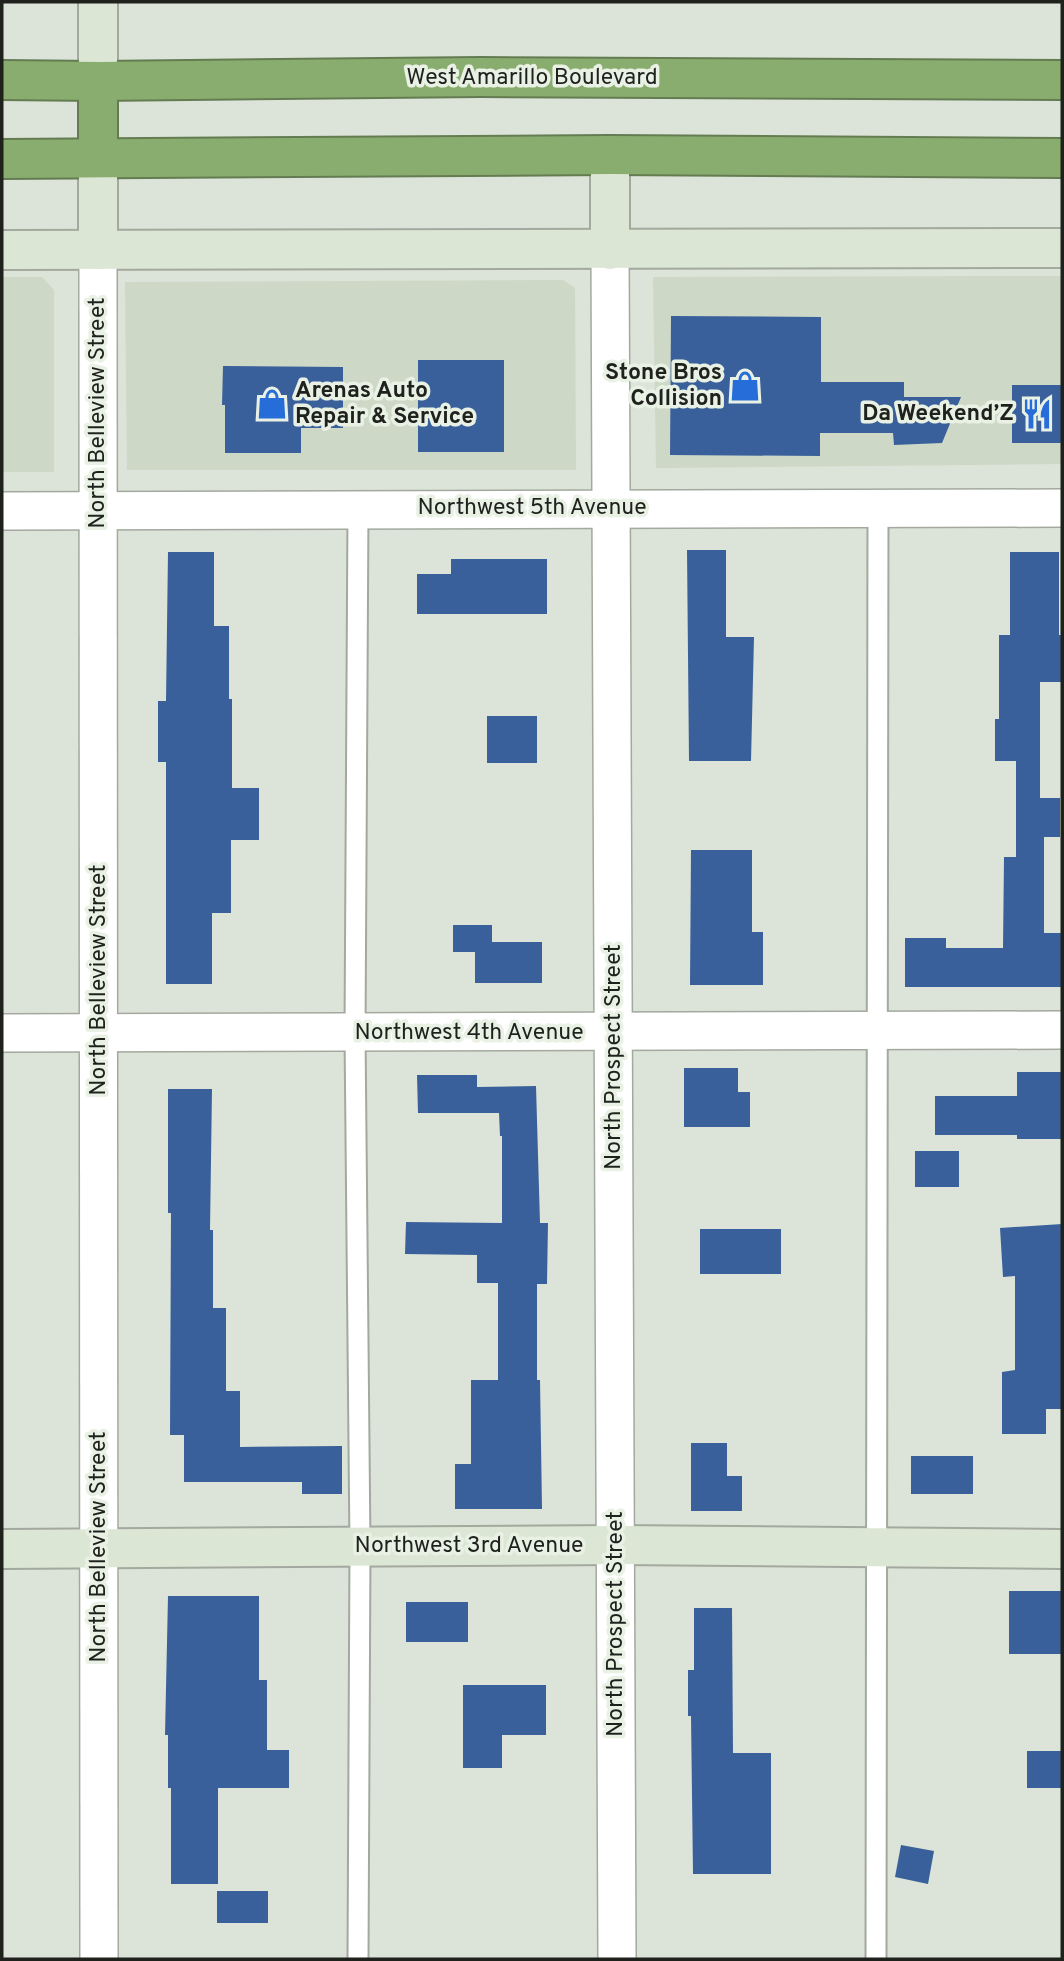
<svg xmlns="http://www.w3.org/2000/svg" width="1064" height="1961" font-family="Overpass,sans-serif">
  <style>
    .built { fill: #cdd8c6 }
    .building { fill: #3a609b }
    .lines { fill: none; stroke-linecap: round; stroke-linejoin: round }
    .lane-casing { stroke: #a3a99e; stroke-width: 23 }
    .street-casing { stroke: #a3a99e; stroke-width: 40 }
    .secondary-casing { stroke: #a3a99e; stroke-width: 42 }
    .highway-casing { stroke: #647c52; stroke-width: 42 }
    .lane { stroke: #fff; stroke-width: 19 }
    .street { stroke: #fff; stroke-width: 37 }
    .secondary { stroke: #dce6d4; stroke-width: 38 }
    .highway { stroke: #89ad6e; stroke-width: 38 }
    .labels { text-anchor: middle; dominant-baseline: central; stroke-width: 7; stroke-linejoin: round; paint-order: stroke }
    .street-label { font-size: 23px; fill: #1f211d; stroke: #e9f1e5 }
    .poi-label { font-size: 23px; font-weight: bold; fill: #1f211d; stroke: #e9f1e5; text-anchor: end }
  </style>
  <rect width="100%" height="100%" fill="#dce3d8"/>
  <g class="built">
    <polygon points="1062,276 1062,464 656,468 653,277"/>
    <polygon points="2,277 42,277 54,290 54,472 2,472"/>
    <polygon points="563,280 575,288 576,470 127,470 125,282"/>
  </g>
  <g class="building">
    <polygon points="671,316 821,317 821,382 904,382 904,397 961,397 942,443 894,445 893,433 820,433 820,456 670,455"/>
    <rect x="418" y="360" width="86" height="92"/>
    <polygon points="223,366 343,367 343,428 301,428 301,453 225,453 225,405 222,405"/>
    <rect x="1012" y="385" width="50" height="58"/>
    <polygon points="687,550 726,550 726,637 754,637 751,761 689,761"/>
    <polygon points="168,552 214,552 214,626 229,626 229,699 232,699 232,788 259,788 259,840 231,840 231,913 212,913 212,984 166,984 166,762 158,762 158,701 166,701"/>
    <polygon points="1010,552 1059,552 1059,635 1062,635 1062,682 1040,682 1040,798 1060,798 1060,837 1044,837 1044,933 1062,933 1062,987 905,987 905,938 946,938 946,948 1003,948 1004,857 1016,857 1016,761 995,761 995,719 999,719 999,635 1010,635"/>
    <polygon points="451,559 547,559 547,614 417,614 417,574 451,574"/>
    <rect x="487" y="716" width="50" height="47"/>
    <polygon points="691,850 752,850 752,932 763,932 763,985 690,985"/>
    <polygon points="453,925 492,925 492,942 542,942 542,983 475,983 475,952 453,952"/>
    <polygon points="684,1068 738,1068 738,1092 750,1092 750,1127 684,1127"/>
    <polygon points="1017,1072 1062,1072 1062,1139 1017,1139 1017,1135 935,1135 935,1096 1017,1096"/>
    <polygon points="417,1075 477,1075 477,1087 536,1086 540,1223 548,1223 547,1284 537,1284 537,1380 540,1380 542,1509 455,1509 455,1464 471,1464 471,1380 498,1380 498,1283 477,1283 477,1255 405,1254 406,1222 502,1223 502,1136 500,1136 499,1113 418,1113"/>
    <polygon points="168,1089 212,1089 210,1230 213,1230 213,1308 226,1308 226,1391 240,1391 240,1447 342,1446 342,1494 302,1494 302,1482 184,1482 184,1435 170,1435 171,1213 168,1213"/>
    <rect x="915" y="1151" width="44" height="36"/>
    <polygon points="1062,1224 1062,1409 1046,1409 1046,1434 1002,1434 1002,1372 1015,1370 1015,1276 1003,1277 1000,1228"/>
    <rect x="700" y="1229" width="81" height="45"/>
    <polygon points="691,1443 727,1443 727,1476 742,1476 742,1511 691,1511"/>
    <rect x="911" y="1456" width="62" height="38"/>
    <rect x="1009" y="1591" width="53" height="63"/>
    <polygon points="168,1596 259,1596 259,1680 267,1680 267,1750 289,1750 289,1788 218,1788 218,1884 171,1884 171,1788 168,1788 168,1735 165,1735"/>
    <rect x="406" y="1602" width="62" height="40"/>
    <polygon points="694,1608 732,1608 733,1753 771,1753 771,1874 693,1874 691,1716 688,1716 688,1670 694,1670"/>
    <polygon points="463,1685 546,1685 546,1735 502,1735 502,1768 463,1768"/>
    <rect x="1027" y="1751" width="35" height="37"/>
    <polygon points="901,1845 934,1851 928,1884 895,1877"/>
    <rect x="217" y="1891" width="51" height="32"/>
  </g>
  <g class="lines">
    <g class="lane-casing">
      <g id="lane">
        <polyline points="358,509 355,1033 360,1547 358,1959"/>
        <polyline points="876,1959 878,508"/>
      </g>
    </g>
    <g class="street-casing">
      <g id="street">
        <polyline points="98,250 99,1959"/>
        <polyline points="610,250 617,1959"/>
        <polyline points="2,511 1062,508"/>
        <polyline points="2,1033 1062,1030"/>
      </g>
    </g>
    <g class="secondary-casing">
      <g id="secondary">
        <polyline points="98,2 98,81"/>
        <polyline points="610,155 610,250"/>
        <polyline points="98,158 98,250"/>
        <polyline points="2,250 1062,248"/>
        <polyline points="2,1549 616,1545 1062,1549"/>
      </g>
    </g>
    <g class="highway-casing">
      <g id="highway">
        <polyline points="2,80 98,81 481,77 1062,80"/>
        <polyline points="98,81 98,158"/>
        <polyline points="2,159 610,155 1062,158"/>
      </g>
    </g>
    <use href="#lane" class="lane"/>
    <use href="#street" class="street"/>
    <use href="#secondary" class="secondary"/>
    <use href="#highway" class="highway"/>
  </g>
  <defs>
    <g id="shop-bare" transform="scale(2.415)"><path d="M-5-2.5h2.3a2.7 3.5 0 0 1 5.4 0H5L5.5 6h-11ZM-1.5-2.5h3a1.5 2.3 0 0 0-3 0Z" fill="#276dd9" stroke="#e9f1e5" stroke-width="2.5" paint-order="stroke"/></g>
    <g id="restaurant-bare" transform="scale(2.415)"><path d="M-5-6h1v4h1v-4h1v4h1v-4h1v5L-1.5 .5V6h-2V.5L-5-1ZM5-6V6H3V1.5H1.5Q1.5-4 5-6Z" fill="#276dd9" stroke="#e9f1e5" stroke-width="2.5" paint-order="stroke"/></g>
  </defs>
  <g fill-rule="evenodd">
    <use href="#shop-bare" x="745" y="386"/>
    <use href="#shop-bare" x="272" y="404"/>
    <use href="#restaurant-bare" x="1037" y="414"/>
  </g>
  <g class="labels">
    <g class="street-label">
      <text x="532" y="78">West Amarillo Boulevard</text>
      <text transform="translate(98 413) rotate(-90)">North Belleview Street</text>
      <text x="532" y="508">Northwest 5th Avenue</text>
      <text transform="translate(99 980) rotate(-90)">North Belleview Street</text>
      <text x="469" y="1033">Northwest 4th Avenue</text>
      <text transform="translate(614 1057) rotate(-90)">North Prospect Street</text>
      <text x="469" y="1546">Northwest 3rd Avenue</text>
      <text transform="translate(99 1547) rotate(-90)">North Belleview Street</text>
      <text transform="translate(616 1624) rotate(-90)">North Prospect Street</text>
    </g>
    <g class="poi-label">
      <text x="722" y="373">Stone Bros<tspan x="722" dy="26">Collision</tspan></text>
      <text x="295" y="391" text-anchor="start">Arenas Auto<tspan x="295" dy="26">Repair &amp; Service</tspan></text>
      <text x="1014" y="414">Da Weekend’Z</text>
    </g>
  </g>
  <rect width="1064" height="1961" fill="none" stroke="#1f211d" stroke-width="7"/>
</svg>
